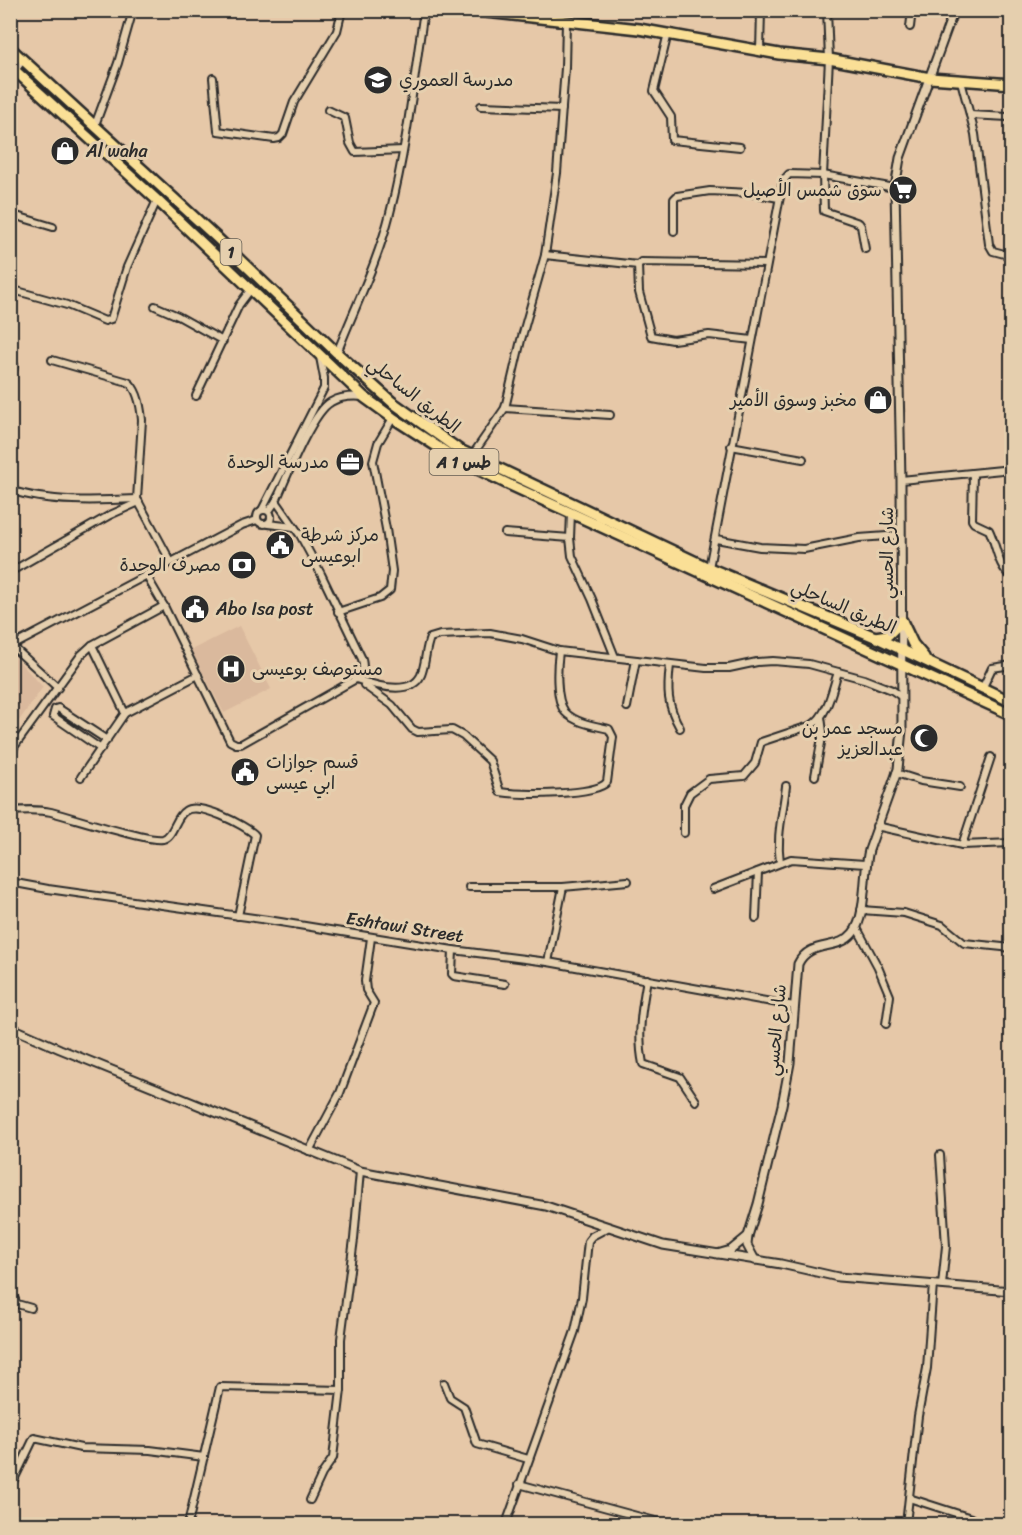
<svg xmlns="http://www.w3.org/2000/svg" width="1022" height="1535" font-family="Sriracha,'Playpen Sans Arabic',sans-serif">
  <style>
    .built { fill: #dab99d }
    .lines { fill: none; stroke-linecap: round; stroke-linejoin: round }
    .minor-casing { stroke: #2b2b2b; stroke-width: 10 }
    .tertiary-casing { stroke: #2b2b2b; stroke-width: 11 }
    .primary-casing { stroke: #2b2b2b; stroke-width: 14 }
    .trunk-casing { stroke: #2b2b2b; stroke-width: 14 }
    .minor { stroke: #e5cfae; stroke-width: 6 }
    .tertiary { stroke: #e5cfae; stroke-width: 7 }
    .primary { stroke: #fadf96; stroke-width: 9 }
    .trunk { stroke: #fadf96; stroke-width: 9 }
    .labels { text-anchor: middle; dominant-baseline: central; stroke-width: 6; stroke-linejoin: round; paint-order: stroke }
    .shield { fill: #e5cfae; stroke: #635c52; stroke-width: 1.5 }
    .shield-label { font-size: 16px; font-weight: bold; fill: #2b2b2b }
    .poi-label { font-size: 18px; fill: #2b2b2b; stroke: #e5cfae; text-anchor: start }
    .street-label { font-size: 18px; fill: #2b2b2b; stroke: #e5cfae }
  </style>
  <rect width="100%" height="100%" fill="#e6c8a8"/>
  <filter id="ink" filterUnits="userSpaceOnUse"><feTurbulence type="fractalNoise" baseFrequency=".0167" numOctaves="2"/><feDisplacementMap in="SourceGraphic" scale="12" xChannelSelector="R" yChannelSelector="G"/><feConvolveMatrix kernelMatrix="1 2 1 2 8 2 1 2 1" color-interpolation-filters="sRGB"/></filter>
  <g filter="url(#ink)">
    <g class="built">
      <polygon points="239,626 271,689 224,713 191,650"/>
      <polygon points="11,653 43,687 11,732"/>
    </g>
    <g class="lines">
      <g class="minor-casing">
        <g id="minor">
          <polyline points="827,10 829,59 823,175 824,211 859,223 861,226 865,249"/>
          <polyline points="910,27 912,10"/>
          <polyline points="668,33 654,91 671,117 672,140 740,147"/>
          <polyline points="760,51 761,10"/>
          <polyline points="10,77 23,60"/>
          <polyline points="213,78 218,131 274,139 279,138 283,134 294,102 337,31 342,10"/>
          <polyline points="961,81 975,134 989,244 993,251 1012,256"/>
          <polyline points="481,106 562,109"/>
          <polyline points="328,110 345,118 350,143 355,152 403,150"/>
          <polyline points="970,115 1008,117"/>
          <polyline points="95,125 118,63 133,10"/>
          <polyline points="10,214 53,227"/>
          <polyline points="674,231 674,199 677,196 710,191 750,193 779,198"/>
          <polyline points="545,255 638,265 641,262 766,264"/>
          <polyline points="638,265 639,292 651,336 673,340 709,335 752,340"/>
          <polyline points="10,289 67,305 105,321 111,319 127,267 157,200"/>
          <polyline points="155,306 178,316 223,341"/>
          <path d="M337,353C355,307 378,261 390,213C407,147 414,78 424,10"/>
          <path d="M52,360L128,382C138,389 141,409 142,420L137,499L171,562"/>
          <polyline points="10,390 14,365"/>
          <polyline points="196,396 239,305 251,289"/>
          <polyline points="505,408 610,415"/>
          <polyline points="731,446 803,459"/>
          <polyline points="471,457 505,408 521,340 545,255 557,173 565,68 566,21"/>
          <path d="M973,473L972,520L974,523L989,530C997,546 997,566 1012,577"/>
          <polyline points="901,480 1012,469"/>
          <path d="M10,490C48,503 98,501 137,499"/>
          <circle cx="264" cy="517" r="7"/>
          <polyline points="262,510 324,388 324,378 320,357"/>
          <path d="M269,511L276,501C286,479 312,412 331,402C341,396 353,396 364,397"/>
          <polyline points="571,513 570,538 572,556 592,599 615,657"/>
          <polyline points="268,524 294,527"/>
          <polyline points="505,533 570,538"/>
          <polyline points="716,539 760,547 804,549 859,538 901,535"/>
          <polyline points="709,568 783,181 789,174 823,175 895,188"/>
          <polyline points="10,572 110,515 139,502"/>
          <path d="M164,606L230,741L236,744H241L356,679C364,672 364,669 362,659L321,574L300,535L276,501"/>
          <polyline points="338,612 380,598 390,590 392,571 386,529 373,461 378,443 393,418"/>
          <polyline points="92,645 125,713"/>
          <path d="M670,665C667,691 667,705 680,728"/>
          <path d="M356,679C373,685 411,697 421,675C426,663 425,650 430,638L440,635L490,633L522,639L559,651L706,668H729L757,662L773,661L809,664L864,679L892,690L902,697"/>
          <path d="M364,685L392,705L412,729L418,732L452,730L463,736L490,761L500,792C520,795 596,796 607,782L613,737L609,729C596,726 575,723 565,712C555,699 557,666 559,651"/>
          <polyline points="58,688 12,646 242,525 257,520"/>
          <polyline points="982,689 992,668 1012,665"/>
          <polyline points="627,707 636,660"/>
          <polyline points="101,749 53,716 55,709 58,708 107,740"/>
          <polyline points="10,766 14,747 81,655 92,645 164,606 146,575"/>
          <polyline points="896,773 921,781 960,787"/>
          <polyline points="815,776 823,732 821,717"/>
          <polyline points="81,777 125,713 198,675"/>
          <path d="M10,811C24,810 38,809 51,812C80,820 107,829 135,835C144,837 154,840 163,839C174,836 175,817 185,811C198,801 245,825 255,835L238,916"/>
          <polyline points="876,826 962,845 1012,843"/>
          <path d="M684,833V805L690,793L709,779L744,776L755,763L761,742L812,725C828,715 832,690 838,672"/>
          <polyline points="962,845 991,757"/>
          <path d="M780,863C776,835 783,814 786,786"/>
          <polyline points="10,882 48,889 268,920 453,950 548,962 794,1006"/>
          <polyline points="469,887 563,887 548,962"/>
          <polyline points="563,887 628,881"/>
          <polyline points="713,889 791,859 865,864"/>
          <polyline points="861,910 904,913 942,925 964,943 1012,948"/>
          <polyline points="756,918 758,872"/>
          <polyline points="857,928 878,967 890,996 886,1024"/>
          <polyline points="453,950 452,974 454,976 505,984"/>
          <path d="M647,979C642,1007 637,1035 643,1064L680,1077L696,1101"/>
          <polyline points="309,1151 340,1093 374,1003 366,990 365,981 371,938"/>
          <polyline points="940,1155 946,1246 942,1285"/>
          <polyline points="10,1289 17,1304 31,1308"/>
          <polyline points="444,1383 450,1398 464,1407 477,1444 528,1459"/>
          <polyline points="519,1484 666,1524"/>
          <polyline points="10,1488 34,1438 81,1448 150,1450 204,1457"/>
          <polyline points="909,1498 971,1518"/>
          <polyline points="310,1500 322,1474 333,1458 341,1390"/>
          <polyline points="188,1524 220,1387 341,1390 341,1339 354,1239 360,1171"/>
          <polyline points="506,1524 575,1331 582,1298 588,1241 592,1236 607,1228"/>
          <polyline points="906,1524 918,1416 927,1368 933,1284"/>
        </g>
      </g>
      <g class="tertiary-casing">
        <g id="tertiary">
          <polyline points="10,1027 60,1049 360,1171 546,1206 663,1245 781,1264 838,1277 1012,1291"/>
          <polyline points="748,1236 747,1245 755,1260"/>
          <path d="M717,1254L731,1250L748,1236L758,1204L782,1105L790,1063L798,964C810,939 838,952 853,933C867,916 863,872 869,850L898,769L902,730L901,480L895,188L900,158L954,10"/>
        </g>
      </g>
      <g class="primary-casing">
        <polyline id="primary" points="467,10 639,29 779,54 829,59 930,78 1012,84"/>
      </g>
      <g class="trunk-casing">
        <g id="trunk">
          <polyline points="10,48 217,238 337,353 392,402 458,449 709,568 875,637 1012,702"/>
          <polyline points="10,66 157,200 364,397 393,418 455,458 510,485 1012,715"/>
          <polyline points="902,621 913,644 924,657"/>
          <polyline points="875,637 888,635 902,621"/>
        </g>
      </g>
      <use href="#minor" class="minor"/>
      <use href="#tertiary" class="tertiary"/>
      <use href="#primary" class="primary"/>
      <use href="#trunk" class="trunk"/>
    </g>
  </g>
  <defs>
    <g id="school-disc" transform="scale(1.5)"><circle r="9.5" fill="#2b2b2b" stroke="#e5cfae"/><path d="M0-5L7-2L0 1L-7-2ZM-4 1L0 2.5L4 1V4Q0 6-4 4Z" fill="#fff"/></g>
    <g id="shop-disc" transform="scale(1.5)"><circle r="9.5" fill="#2b2b2b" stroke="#e5cfae"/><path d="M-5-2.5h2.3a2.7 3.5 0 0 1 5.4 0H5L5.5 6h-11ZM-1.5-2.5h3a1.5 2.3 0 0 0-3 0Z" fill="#fff"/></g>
    <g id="supermarket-disc" transform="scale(1.5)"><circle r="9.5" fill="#2b2b2b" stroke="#e5cfae"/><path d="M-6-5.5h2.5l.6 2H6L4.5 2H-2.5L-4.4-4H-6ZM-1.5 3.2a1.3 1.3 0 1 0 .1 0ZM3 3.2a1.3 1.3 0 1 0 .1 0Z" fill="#fff"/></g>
    <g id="office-disc" transform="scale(1.5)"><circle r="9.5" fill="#2b2b2b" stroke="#e5cfae"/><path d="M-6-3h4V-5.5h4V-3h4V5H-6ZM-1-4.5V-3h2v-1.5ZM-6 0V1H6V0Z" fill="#fff"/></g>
    <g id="civic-disc" transform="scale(1.5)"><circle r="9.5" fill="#2b2b2b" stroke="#e5cfae"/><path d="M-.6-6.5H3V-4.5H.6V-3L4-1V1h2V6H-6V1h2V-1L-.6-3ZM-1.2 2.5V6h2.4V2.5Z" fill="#fff"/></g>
    <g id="bank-disc" transform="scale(1.5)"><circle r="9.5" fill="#2b2b2b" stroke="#e5cfae"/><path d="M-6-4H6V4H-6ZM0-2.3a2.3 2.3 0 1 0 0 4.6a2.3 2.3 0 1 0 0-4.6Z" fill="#fff"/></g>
    <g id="hospital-disc" transform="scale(1.5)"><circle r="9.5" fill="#2b2b2b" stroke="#e5cfae"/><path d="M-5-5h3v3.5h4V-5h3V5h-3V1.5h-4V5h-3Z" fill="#fff"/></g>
    <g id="mosque-disc" transform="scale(1.5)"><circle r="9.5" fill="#2b2b2b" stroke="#e5cfae"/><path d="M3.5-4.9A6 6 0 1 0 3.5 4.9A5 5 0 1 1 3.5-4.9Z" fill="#fff"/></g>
  </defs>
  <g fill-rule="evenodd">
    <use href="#school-disc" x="378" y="80"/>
    <use href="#shop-disc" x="65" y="151"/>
    <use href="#supermarket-disc" x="903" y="190"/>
    <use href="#shop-disc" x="878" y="400"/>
    <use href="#office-disc" x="350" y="462"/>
    <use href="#civic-disc" x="280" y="545"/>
    <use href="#bank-disc" x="242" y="565"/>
    <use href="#civic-disc" x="195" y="609"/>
    <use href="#hospital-disc" x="231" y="669"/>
    <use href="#mosque-disc" x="924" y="738"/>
    <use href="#civic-disc" x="245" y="772"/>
  </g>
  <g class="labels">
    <g class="shield">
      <rect x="220.5" y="239" width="21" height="26" rx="4.5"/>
      <rect x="429.5" y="449" width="69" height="26" rx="4.5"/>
    </g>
    <g class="shield-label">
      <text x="231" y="252">1</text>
      <text x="464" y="462">A 1 طس</text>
    </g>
    <g class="poi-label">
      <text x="399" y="80">مدرسة العموري</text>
      <text x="86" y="151">Al waha</text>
      <text x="882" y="190" text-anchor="end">سوق شمس الأصيل</text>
      <text x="857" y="400" text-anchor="end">مخبز وسوق الأمير</text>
      <text x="329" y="462" text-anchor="end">مدرسة الوحدة</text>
      <text x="301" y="535">مركز شرطة<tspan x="301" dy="21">ابوعيسى</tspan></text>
      <text x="221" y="565" text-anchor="end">مصرف الوحدة</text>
      <text x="216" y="609">Abo Isa post</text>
      <text x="252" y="669">مستوصف بوعيسى</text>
      <text x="903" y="728" text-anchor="end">مسجد عمر بن<tspan x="903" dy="21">عبدالعزيز</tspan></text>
      <text x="266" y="762">قسم جوازات<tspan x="266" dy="21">ابي عيسى</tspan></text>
    </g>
    <g class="street-label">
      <text transform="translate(414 395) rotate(38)">الطريق الساحلي</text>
      <text transform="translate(887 553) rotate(-90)">شارع الحسي</text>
      <text transform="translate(844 607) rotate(23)">الطريق الساحلي</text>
      <text transform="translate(405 927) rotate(9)">Eshtawi Street</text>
      <text transform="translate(776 1030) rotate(-85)">شارع الحسي</text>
    </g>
  </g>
  <rect width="1022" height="1535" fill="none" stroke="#e5cfae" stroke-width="36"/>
  <rect x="18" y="18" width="986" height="1499" fill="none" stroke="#2b2b2b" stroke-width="2" filter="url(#ink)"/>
</svg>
